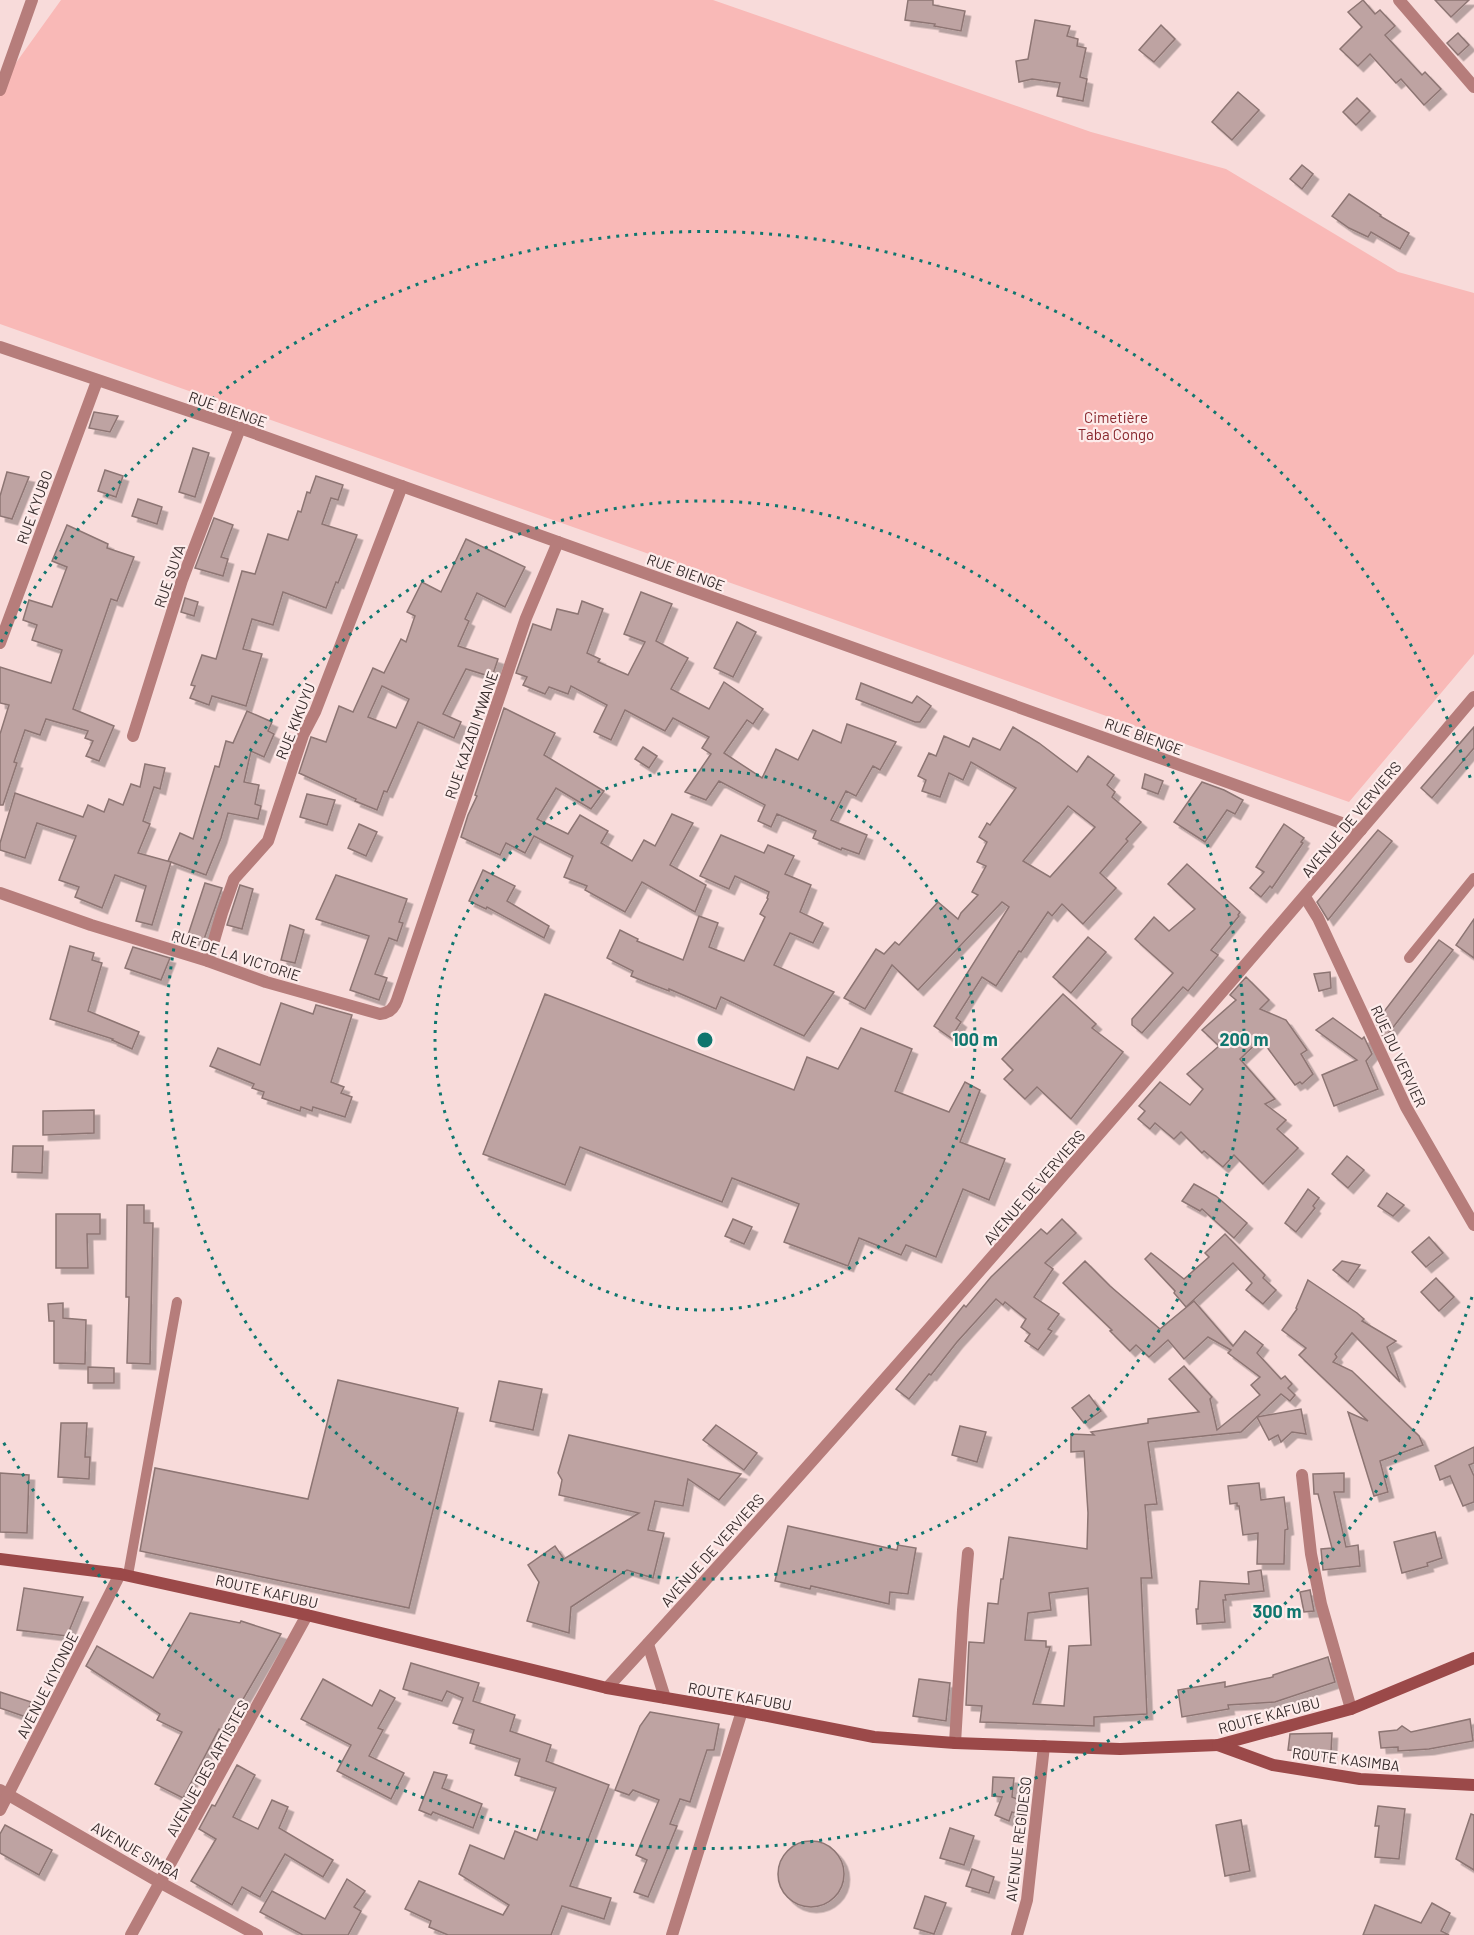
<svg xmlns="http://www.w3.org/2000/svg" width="1474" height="1935" font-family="Barlow,sans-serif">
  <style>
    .green { fill: #f9b9b7 }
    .building { fill: #bea3a2; stroke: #8d7573; stroke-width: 1.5; fill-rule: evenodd; filter: url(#shadow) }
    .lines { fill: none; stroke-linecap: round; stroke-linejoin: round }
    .lane { stroke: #b67d7b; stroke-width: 10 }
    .street { stroke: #b67d7b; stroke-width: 12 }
    .secondary { stroke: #9b4949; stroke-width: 12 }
    .ring { fill: none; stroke: #0f766e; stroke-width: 3; stroke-dasharray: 3 6 }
    .labels { text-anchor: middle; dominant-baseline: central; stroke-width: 4.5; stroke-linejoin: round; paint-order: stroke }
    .street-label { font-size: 15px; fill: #372c2c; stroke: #fdeceb }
    .park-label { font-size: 15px; fill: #88272d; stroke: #fdeceb }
    .centre { fill: #0f766e; stroke: #fdeceb; stroke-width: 3 }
    .ring-label { font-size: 18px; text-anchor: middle; font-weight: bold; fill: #0f766e; stroke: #fdeceb; stroke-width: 4.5; stroke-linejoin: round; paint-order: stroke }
  </style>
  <defs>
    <filter id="shadow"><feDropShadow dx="5.5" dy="5.5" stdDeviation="0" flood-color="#0004"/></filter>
  </defs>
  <rect width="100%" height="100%" fill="#f8dbda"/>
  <polygon class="green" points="61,0 713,0 1091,132 1226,169 1398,272 1474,293 1474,654 1349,802 0,324 0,85"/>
  <g class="building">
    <polygon points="908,0 933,0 933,5 965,11 961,31 934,26 935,24 905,20"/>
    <polygon points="1363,0 1375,14 1380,10 1395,26 1385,35 1422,75 1425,72 1441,89 1424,105 1401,79 1396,83 1370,54 1358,66 1340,49 1362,27 1348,12"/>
    <polygon points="1435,0 1469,0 1451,17"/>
    <polygon points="1035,20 1070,26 1067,36 1078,39 1077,46 1086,48 1080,77 1087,79 1083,101 1057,96 1060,83 1032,79 1019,82 1016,61 1028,59"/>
    <polygon points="1161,25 1175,39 1154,62 1139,50"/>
    <polygon points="1458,33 1469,45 1458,55 1447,43"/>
    <polygon points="1238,92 1259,110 1232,140 1212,122"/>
    <polygon points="1357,98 1370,111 1356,125 1343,112"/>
    <polygon points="1302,165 1313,174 1302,189 1290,179"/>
    <polygon points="1349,194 1381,215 1380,216 1409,233 1400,249 1371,232 1368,237 1349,228 1332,216"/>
    <polygon points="94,412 118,416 110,432 89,428"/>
    <polygon points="193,448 209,453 195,497 179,492"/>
    <polygon points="105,470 123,476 116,497 98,491"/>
    <polygon points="7,472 29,477 12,519 0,516 0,496"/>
    <polygon points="316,476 343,485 338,500 331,498 322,524 357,535 338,583 336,582 326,608 283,592 273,625 252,619 243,649 262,654 246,706 212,696 209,705 190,698 195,686 191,685 202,655 216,659 242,571 255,574 268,534 288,540 298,511 301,512 307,492 310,493"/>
    <polygon points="138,499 162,507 157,524 132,516"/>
    <polygon points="214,518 233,525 221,557 228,559 223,576 195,568"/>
    <polygon points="67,525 108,544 107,548 134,557 117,601 111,599 73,709 114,726 99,761 86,756 93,741 85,738 88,731 46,719 40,735 25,730 14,762 17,763 3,805 0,805 0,734 9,705 0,703 0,667 51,683 62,650 32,640 37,625 23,620 29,600 52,607 67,567 52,561"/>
    <path d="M466,539L525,567L505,607L477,593L465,619L469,621L458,646L498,659L492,677L466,669L443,714L461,722L454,738L418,722L387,792L384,791L377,810L355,801L356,799L299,773L311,737L326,742L339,706L353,712L373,668L384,673L401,639L406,642L415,616L407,612L422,582L441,592ZM382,686L409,699L396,728L368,717Z"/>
    <polygon points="641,592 672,604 656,641 688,658 671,689 709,709 724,682 763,709 753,724 747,720 724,753 762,778 776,749 798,760 813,730 841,743 847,724 896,742 880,770 873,766 856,796 846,791 831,820 867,835 859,854 842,848 841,850 813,838 816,831 777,814 771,827 758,821 765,805 719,781 706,800 685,792 711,754 702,748 709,737 673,718 665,731 625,710 611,740 594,732 607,705 571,686 568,694 549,687 545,694 523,685 527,677 516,673 533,624 551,630 557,609 578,614 582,601 603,609 587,653 600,659 598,662 628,675 645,642 624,634"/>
    <polygon points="185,598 198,602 194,616 181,612"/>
    <polygon points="737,622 756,632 733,677 714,668"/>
    <polygon points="861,683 912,703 917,696 931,706 920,722 915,722 856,699"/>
    <polygon points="504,708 555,733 544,755 604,791 591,809 556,788 537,819 568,834 580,815 608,831 601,843 632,861 644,840 655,846 672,814 693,823 670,865 706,885 695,912 642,882 625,912 585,890 587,886 564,877 573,856 534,836 525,853 506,843 500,855 461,837 468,815 477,796 475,795"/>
    <polygon points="247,711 272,722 268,731 274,734 264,757 251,751 244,782 259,785 255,804 261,806 258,819 228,813 221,838 206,875 168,861 180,833 193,839 215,766 219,767 226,741 233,743"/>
    <path d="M1013,727L1039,743L1077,772L1088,756L1114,775L1107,785L1115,792L1112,797L1141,822L1126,839L1128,841L1100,873L1116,888L1083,924L1062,904L1052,916L1048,912L1021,952L1019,951L996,986L982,977L956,1018L961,1022L951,1038L934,1026L1009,907L1002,902L918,990L892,965L865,1009L844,998L876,949L884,954L895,942L899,945L938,902L958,919L961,913L978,895L972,892L986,866L977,862L987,842L979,837L987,823L990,825L1016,788L971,762L963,780L949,773L940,797L922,791L926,780L918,776L929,753L936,756L944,736L969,747L973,738L1000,750ZM1068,806L1095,827L1050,877L1023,861Z"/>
    <polygon points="1474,727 1474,748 1432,798 1421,788"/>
    <polygon points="643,747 657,756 649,768 635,759"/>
    <polygon points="145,764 165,768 160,789 154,787 143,821 150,824 138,853 171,862 152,925 136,921 146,886 115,875 102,908 75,897 79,887 59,880 76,836 37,823 25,858 0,850 0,843 15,793 83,817 88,805 104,812 109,799 123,805 131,784 140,787"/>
    <polygon points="1145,774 1163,781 1158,794 1142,788"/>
    <polygon points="1202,782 1224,790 1243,800 1235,814 1227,810 1205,842 1174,822"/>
    <polygon points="307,794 335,800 327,825 300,817"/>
    <polygon points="359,824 377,832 366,856 348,848"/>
    <polygon points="1284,824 1304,838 1301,842 1303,843 1272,888 1270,886 1261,897 1250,888 1264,872 1256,867"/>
    <polygon points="1378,830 1392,841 1328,920 1317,902"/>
    <polygon points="721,835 764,853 768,845 794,856 785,874 811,885 800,912 823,923 813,943 790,933 774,965 834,992 804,1036 721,997 716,1009 669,989 669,991 648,983 631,976 633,971 607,958 620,930 638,939 637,941 683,960 699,916 718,923 709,947 744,961 765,917 760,914 768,899 767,898 769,892 735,876 729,889 700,876"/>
    <polygon points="1187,864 1240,912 1238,915 1239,916 1211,950 1218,955 1188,991 1183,987 1142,1033 1132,1025 1132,1019 1173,973 1135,939 1154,917 1169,931 1195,909 1168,884"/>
    <polygon points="483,870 515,886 507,901 549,926 544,938 487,907 486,909 469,901"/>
    <polygon points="336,875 407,899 399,922 403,923 397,941 389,938 375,974 387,978 379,1000 350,990 369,936 316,919"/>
    <polygon points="205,883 222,888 203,942 187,938"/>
    <polygon points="240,885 253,889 242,929 227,925"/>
    <polygon points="1474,919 1474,958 1456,945"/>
    <polygon points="290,925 304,930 295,963 281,960"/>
    <polygon points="1088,937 1106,952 1071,993 1053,977"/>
    <polygon points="1439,940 1453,950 1384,1039 1376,1022"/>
    <polygon points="70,946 94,953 92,960 102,963 88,1011 139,1032 132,1049 112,1040 113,1039 50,1019"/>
    <polygon points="133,947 170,958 161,980 125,968"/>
    <polygon points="1330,972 1331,988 1319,991 1314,974"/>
    <polygon points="1246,977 1269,1000 1260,1009 1286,1020 1307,1050 1301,1054 1313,1074 1302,1084 1300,1082 1295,1085 1261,1039 1240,1059 1275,1099 1265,1104 1286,1120 1277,1129 1298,1148 1263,1184 1234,1155 1223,1167 1204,1151 1202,1153 1181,1132 1174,1139 1155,1123 1150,1129 1138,1119 1145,1111 1139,1106 1160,1082 1190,1105 1203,1089 1187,1074 1219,1046 1202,1030 1236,1000 1230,995"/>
    <polygon points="545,994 794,1090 807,1057 838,1069 861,1028 912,1049 895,1091 949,1112 965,1082 980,1090 960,1142 1005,1159 989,1200 963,1189 936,1257 906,1245 901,1255 859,1238 848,1266 784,1242 799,1204 732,1178 722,1202 580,1147 565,1185 483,1154"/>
    <polygon points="1063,994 1096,1024 1092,1028 1123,1052 1071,1119 1037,1087 1025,1099 1004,1079 1013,1070 1002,1059"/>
    <polygon points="281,1003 313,1014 316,1005 352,1015 331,1082 344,1087 341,1093 352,1097 345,1117 313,1107 312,1111 301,1107 300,1111 262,1098 264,1092 252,1088 254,1084 210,1066 218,1048 260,1065"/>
    <polygon points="1333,1018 1362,1039 1364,1037 1372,1054 1366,1061 1378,1089 1334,1106 1322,1075 1357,1060 1316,1030"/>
    <polygon points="94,1110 94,1133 43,1135 43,1111"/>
    <polygon points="13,1146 43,1146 42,1173 12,1172"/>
    <polygon points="1347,1156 1364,1170 1348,1188 1332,1174"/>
    <polygon points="1194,1184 1216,1196 1247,1223 1234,1238 1202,1209 1200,1211 1182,1201"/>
    <polygon points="1308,1189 1319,1198 1313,1206 1315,1208 1296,1232 1285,1223"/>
    <polygon points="1387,1193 1404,1205 1393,1216 1378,1206"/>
    <polygon points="127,1205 144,1205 144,1223 153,1223 150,1364 127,1363 129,1297 126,1297"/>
    <polygon points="56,1214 100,1214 100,1234 87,1234 88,1268 56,1268"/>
    <polygon points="733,1219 752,1227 744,1244 725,1236"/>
    <polygon points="1062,1219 1076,1233 1045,1263 1053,1269 1034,1297 1059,1314 1048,1329 1052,1331 1038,1350 1025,1341 1030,1334 1021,1327 1026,1319 1005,1302 1003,1305 996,1299 957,1342 931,1375 929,1374 909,1399 896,1389 952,1320 964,1305 966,1307 991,1277 1041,1229 1047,1234"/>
    <polygon points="1225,1234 1265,1275 1263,1278 1276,1290 1263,1304 1246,1290 1252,1283 1233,1263 1186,1307 1174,1293 1175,1291 1145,1259 1151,1253 1184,1279 1209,1257 1205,1253"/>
    <polygon points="1429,1237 1443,1253 1426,1267 1412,1252"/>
    <path d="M1085,1261L1110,1286L1160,1329L1194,1301L1233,1346L1245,1331L1263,1345L1257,1353L1281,1379L1285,1376L1292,1384L1288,1388L1295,1395L1290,1401L1281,1394L1241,1432L1148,1442L1157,1504L1145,1505L1152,1578H1141L1147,1714L1094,1717V1726L980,1722L982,1706L966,1705L969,1642L984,1643L988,1603L998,1604L1001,1579H1003L1009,1537L1087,1549L1088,1513L1084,1451L1071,1452V1434L1094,1435L1091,1432L1148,1423V1419L1199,1412L1169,1379L1184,1366L1212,1397L1210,1399L1217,1430L1260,1395L1251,1385L1260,1377L1228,1353L1231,1350L1208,1337L1184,1359L1168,1340L1149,1357L1136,1345L1130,1351L1110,1331L1112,1330L1063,1283ZM1088,1588L1091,1645L1069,1646L1064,1706L1033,1704L1050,1647H1046V1641L1025,1640L1028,1613L1051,1610L1049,1593Z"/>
    <polygon points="1342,1261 1360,1265 1348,1282 1333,1270"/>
    <polygon points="1436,1278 1454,1297 1439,1311 1421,1292"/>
    <polygon points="1308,1280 1357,1313 1364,1319 1362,1321 1396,1341 1387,1347 1400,1382 1352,1333 1335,1354 1337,1357 1333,1362 1352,1371 1419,1436 1423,1445 1380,1461 1388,1492 1374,1496 1348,1412 1368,1421 1299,1355 1306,1348 1282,1330 1297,1309 1296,1308"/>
    <polygon points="63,1303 63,1318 86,1320 85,1364 54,1363 54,1321 49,1321 48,1304"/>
    <polygon points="88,1367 114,1368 114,1383 88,1383"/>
    <polygon points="338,1380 458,1408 409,1608 140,1551 155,1468 308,1499"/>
    <polygon points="499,1381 542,1389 533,1430 490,1421"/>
    <polygon points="1089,1395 1101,1411 1084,1423 1072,1408"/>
    <polygon points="1301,1409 1306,1434 1292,1432 1281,1442 1278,1435 1269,1440 1257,1417"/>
    <polygon points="61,1423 87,1423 85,1457 90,1457 89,1479 58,1477"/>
    <polygon points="716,1425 757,1453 744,1470 703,1440"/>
    <polygon points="960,1426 986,1432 977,1462 952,1455"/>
    <polygon points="569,1435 741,1474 719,1500 688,1479 683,1506 655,1501 648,1530 664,1533 653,1578 627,1570 571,1607 569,1633 527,1621 539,1582 528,1565 555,1546 564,1559 639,1513 559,1495 562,1480 558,1473"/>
    <polygon points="1474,1447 1474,1463 1469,1465 1474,1476 1474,1502 1463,1506 1450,1476 1440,1480 1435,1466"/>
    <polygon points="0,1473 29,1475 27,1533 0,1532"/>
    <polygon points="1344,1473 1344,1492 1334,1492 1346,1547 1358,1545 1360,1566 1323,1570 1321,1549 1332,1548 1318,1494 1314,1494 1313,1474"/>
    <polygon points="1259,1483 1261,1500 1284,1497 1288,1529 1285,1530 1284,1564 1257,1564 1258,1533 1243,1535 1239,1506 1237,1506 1237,1503 1230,1504 1228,1486"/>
    <polygon points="788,1526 897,1550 898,1545 916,1548 908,1594 890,1592 889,1604 811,1586 810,1589 775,1581"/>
    <polygon points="1435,1532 1442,1558 1427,1563 1428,1566 1402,1573 1394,1542"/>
    <polygon points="1261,1570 1264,1591 1225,1595 1226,1600 1223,1600 1225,1622 1197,1624 1196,1609 1198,1609 1200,1581 1249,1584 1248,1572"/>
    <polygon points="24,1588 83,1597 67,1636 17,1630"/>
    <polygon points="1310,1590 1314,1611 1304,1612 1300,1592"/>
    <polygon points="190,1613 240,1623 241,1621 281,1634 224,1732 219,1729 183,1798 155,1784 182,1732 157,1720 160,1714 86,1666 97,1646 153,1678"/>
    <polygon points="1328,1657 1335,1682 1275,1702 1228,1705 1229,1709 1182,1717 1178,1690 1225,1682 1225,1687 1273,1677 1273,1675"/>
    <polygon points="411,1663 479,1683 473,1701 515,1715 510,1731 551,1745 546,1761 609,1785 570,1886 611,1898 604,1919 562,1906 551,1935 448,1935 429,1927 431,1921 405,1909 419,1881 503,1915 509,1905 459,1874 470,1845 504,1859 515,1831 537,1840 556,1788 515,1775 520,1759 470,1743 474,1730 453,1723 463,1698 447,1691 442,1701 403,1689"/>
    <polygon points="323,1679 372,1706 380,1690 395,1698 378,1728 383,1730 369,1756 404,1773 391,1799 337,1771 351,1745 301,1719"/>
    <polygon points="919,1679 950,1683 946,1721 913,1716"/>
    <polygon points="0,1692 31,1702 26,1717 0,1708"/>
    <polygon points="650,1712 719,1724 714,1750 707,1750 690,1802 680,1799 670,1824 677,1826 648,1897 634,1892 647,1860 636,1855 659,1800 633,1790 629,1795 615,1790 640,1726"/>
    <polygon points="1470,1719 1473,1741 1429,1749 1398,1751 1398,1747 1381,1748 1379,1732 1397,1730 1402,1726 1411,1732"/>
    <polygon points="1332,1733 1331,1753 1288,1750 1290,1734"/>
    <polygon points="237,1765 255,1775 233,1817 258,1829 272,1800 288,1807 279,1828 333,1860 323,1877 285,1854 260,1897 242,1887 232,1905 191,1881 216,1839 199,1829 212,1805 215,1806"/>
    <polygon points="434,1772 447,1775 442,1788 482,1804 473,1828 433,1812 431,1815 419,1810"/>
    <polygon points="993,1777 1014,1778 1012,1797 1022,1801 1017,1814 1012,1812 1009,1821 995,1815 1002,1797 992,1796"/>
    <polygon points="1378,1806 1405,1809 1399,1859 1375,1857 1379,1826 1375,1826"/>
    <polygon points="1471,1814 1474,1815 1474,1870 1456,1859"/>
    <polygon points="1241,1820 1250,1871 1225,1876 1216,1825"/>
    <polygon points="5,1825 52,1850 39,1875 0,1853 0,1834"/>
    <polygon points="950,1828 974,1836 964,1865 940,1858"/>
    <circle cx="811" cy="1874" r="33"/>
    <polygon points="972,1869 994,1877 989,1893 966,1886"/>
    <polygon points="347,1879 365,1891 354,1907 361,1911 348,1935 303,1935 260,1912 272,1891 325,1919"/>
    <polygon points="925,1896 946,1903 934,1934 914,1928"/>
    <polygon points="1432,1903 1450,1913 1441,1931 1449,1935 1363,1935 1375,1905 1421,1923"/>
  </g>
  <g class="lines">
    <g class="lane">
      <polyline points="1409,958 1474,878"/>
      <polyline points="128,1575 177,1302"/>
    </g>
    <g class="street">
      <polyline points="1399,0 1474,87"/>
      <polyline points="0,90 32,0"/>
      <polyline points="0,347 240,428 1361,830"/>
      <polyline points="0,643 97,381"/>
      <polyline points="133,736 182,580 240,428"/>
      <path d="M0,893L91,925L208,961L266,982L380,1014C389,1013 394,1009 397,1000L526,618L558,542"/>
      <polyline points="1305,897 1318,918 1406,1107 1474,1225"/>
      <polyline points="208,961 222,913 234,879 268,841 303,735 315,712 402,486"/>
      <polyline points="1302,1475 1311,1554 1321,1604 1351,1709"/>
      <polyline points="648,1644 665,1698"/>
      <path d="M607,1688C718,1568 826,1446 934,1323C1116,1116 1296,907 1474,697"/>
      <polyline points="955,1743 963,1610 968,1553"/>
      <polyline points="0,1790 161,1883 257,1935"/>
      <polyline points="0,1810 120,1574"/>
      <polyline points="131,1935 307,1615"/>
      <polyline points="672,1935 742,1711"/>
      <polyline points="1017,1935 1027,1900 1044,1746"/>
    </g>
    <g class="secondary">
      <polyline points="0,1559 120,1574 307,1615 607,1688 742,1711 874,1737 955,1743 1120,1749 1218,1745 1351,1709 1474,1658"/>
      <polyline points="1218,1745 1273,1765 1360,1779 1474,1785"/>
    </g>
  </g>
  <g class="ring">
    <circle cx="705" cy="1040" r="270"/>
    <circle cx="705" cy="1040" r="539"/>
    <path d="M1472 1297A809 809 0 0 1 1 1438M1 642A809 809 0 0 1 1472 783"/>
  </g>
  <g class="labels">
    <g class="street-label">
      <text transform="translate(228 409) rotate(19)">RUE BIENGE</text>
      <text transform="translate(34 507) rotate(-70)">RUE KYUBO</text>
      <text transform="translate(686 572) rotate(20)">RUE BIENGE</text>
      <text transform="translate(169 576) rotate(-71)">RUE SUYA</text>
      <text transform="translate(295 721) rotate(-68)">RUE KIKUYU</text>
      <text transform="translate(471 735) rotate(-71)">RUE KAZADI MWANE</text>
      <text transform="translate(1144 736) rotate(20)">RUE BIENGE</text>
      <text transform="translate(1351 819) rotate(-50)">AVENUE DE VERVIERS</text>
      <text transform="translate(236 955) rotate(18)">RUE DE LA VICTORIE</text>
      <text transform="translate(1399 1056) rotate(65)">RUE DU VERVIER</text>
      <text transform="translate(1034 1187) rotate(-49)">AVENUE DE VERVIERS</text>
      <text transform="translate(712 1550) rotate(-48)">AVENUE DE VERVIERS</text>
      <text transform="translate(267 1591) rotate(13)">ROUTE KAFUBU</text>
      <text transform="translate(47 1685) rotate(-63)">AVENUE KIYONDE</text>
      <text transform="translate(740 1696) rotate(10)">ROUTE KAFUBU</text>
      <text transform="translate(1269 1715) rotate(-15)">ROUTE KAFUBU</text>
      <text transform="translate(1346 1759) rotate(7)">ROUTE KASIMBA</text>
      <text transform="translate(207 1768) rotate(-61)">AVENUE DES ARTISTES</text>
      <text transform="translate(1018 1839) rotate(-83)">AVENUE REGIDESO</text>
      <text transform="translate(136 1850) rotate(30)">AVENUE SIMBA</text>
    </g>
    <g class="park-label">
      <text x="1116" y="417">Cimetière<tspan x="1116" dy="17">Taba Congo</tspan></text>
    </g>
  </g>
  <circle cx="705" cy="1040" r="9" class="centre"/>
  <g class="ring-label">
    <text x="975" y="1046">100 m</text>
    <text x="1244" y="1046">200 m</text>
    <text x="1277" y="1618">300 m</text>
  </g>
</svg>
